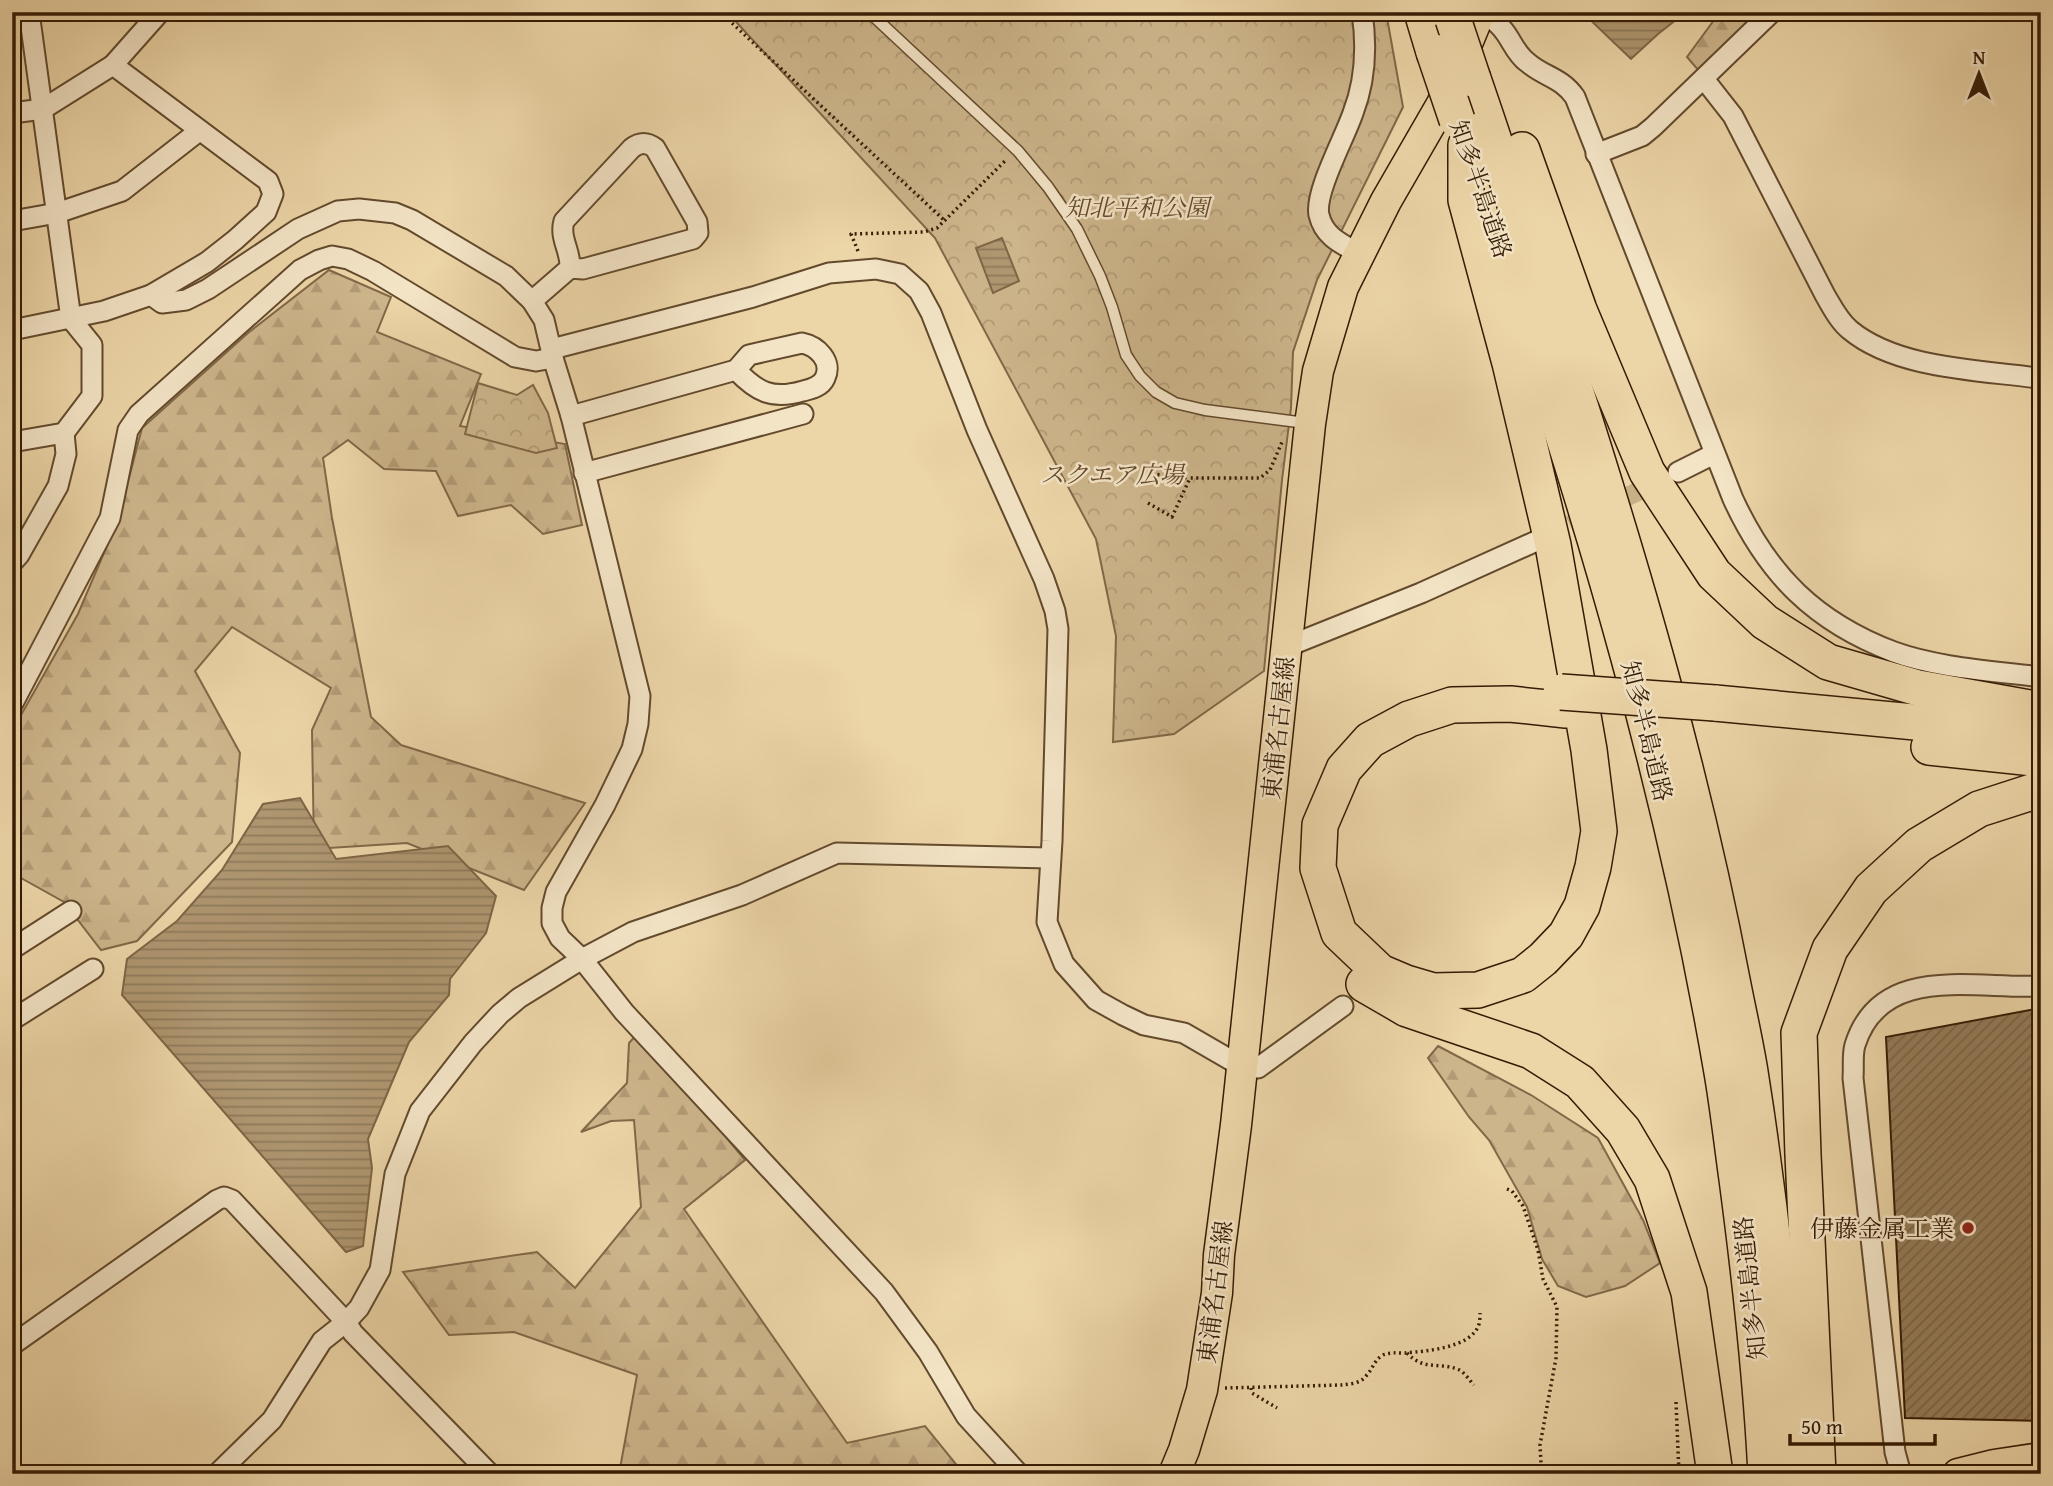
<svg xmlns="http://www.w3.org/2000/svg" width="2053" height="1486" font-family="'Gentium Book Plus','Noto Serif JP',serif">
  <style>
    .forest { fill: url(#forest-firs); stroke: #816848; stroke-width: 2 }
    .park { fill: url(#park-crowns); stroke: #816848; stroke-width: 2 }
    .water { fill: url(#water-rules); stroke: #7e6545; stroke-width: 2 }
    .building { fill: url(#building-hatch); stroke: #351b04; stroke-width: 2 }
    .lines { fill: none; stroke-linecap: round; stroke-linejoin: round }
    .minor-tunnel { stroke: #c7b086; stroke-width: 19; stroke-dasharray: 19 10; stroke-linecap: butt }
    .service-casing { stroke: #634a2d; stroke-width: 13 }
    .minor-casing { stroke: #634a2d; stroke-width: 23 }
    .primary-casing { stroke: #351b04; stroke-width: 33 }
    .motorway-casing { stroke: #351b04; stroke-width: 38 }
    .path { stroke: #351b04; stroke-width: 3.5; stroke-dasharray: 2 3.5; stroke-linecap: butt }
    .service { stroke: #f3e4c6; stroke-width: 10 }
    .minor { stroke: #f3e4c6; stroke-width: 19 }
    .primary { stroke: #ecd5a7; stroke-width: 30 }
    .motorway { stroke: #ecd5a7; stroke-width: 35 }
    .motorway-bridge-casing { stroke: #351b04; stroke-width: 38; stroke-linecap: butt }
    .motorway-bridge { stroke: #ecd5a7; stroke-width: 35 }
    .poi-dot { fill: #8f2418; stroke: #f3e4c6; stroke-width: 2.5 }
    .labels { text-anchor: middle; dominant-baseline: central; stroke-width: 5; stroke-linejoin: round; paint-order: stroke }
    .street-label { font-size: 24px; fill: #351b04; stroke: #f3e4c6 }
    .park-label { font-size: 24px; font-style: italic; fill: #63492c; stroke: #f3e4c6 }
    .poi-label { font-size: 24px; fill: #351b04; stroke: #f3e4c6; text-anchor: end }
  </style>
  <defs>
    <pattern id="forest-firs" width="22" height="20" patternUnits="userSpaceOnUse" patternTransform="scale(1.75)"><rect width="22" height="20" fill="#cdb58b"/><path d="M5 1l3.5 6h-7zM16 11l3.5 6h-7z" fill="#b19b76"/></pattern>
    <pattern id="park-crowns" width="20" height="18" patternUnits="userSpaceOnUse" patternTransform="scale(1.75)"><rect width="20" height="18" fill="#cdb58b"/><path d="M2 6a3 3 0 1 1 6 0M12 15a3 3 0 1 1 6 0" fill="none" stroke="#b19b76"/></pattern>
    <pattern id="water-rules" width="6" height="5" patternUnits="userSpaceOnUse" patternTransform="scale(1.75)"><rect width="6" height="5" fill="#ae9670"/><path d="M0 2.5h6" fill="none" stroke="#8e7a5a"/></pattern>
    <pattern id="building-hatch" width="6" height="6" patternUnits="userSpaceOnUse" patternTransform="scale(1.75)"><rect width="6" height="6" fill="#947c59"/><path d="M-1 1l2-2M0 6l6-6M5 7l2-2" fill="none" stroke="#7a6547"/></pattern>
  </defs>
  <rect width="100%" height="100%" fill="#ecd5a7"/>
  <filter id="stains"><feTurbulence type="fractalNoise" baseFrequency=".00286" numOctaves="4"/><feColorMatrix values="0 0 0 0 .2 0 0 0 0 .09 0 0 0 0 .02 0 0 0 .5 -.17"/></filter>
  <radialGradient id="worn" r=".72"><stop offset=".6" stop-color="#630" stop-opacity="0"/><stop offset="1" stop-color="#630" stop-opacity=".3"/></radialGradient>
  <g class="forest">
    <polygon points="1720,12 1760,12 1699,71 1687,57"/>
    <polygon points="329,270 391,297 377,332 481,374 460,426 565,444 582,525 543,534 511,505 458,516 436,471 384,469 348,440 323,458 332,518 371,717 401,745 585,803 524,890 407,843 314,849 312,730 331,688 232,627 195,671 240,753 232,842 137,941 101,950 64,902 12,873 12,731 78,614 118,520 142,428 248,333"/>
    <polygon points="639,1032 745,1160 684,1209 847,1443 925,1426 964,1474 619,1474 637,1375 514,1332 449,1335 403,1272 537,1252 575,1288 641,1207 634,1120 611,1121 581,1132 627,1083 629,1043"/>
    <polygon points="1438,1046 1531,1095 1598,1138 1643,1220 1660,1263 1625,1286 1586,1297 1558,1286 1542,1259 1527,1207 1489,1140 1469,1117 1428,1058"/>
  </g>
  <g class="park">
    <polygon points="727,12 1386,12 1403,107 1317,280 1293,352 1291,408 1282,480 1264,671 1174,734 1113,742 1116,636 1096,539 935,238"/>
    <polygon points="478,383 517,395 533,385 548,413 557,448 536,453 465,434"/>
  </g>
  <g class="water">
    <polygon points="1582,12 1686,12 1658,34 1631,59"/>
    <polygon points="1002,238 1019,281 993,293 976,248"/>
    <polygon points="300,798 336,859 448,846 496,896 486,933 450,979 449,995 409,1042 368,1139 372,1168 363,1246 346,1252 122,995 127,959 177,921 222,870 263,804"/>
  </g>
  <polygon class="building" points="2041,1008 2041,1421 1905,1418 1886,1037"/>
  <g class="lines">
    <polyline class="minor-tunnel" points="1544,538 1661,480"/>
    <g class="service-casing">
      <polyline id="service" points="869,12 1018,151 1048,187 1077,229 1100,276 1112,307 1126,355 1140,376 1156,392 1175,403 1205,410 1306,423"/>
    </g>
    <g class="minor-casing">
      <g id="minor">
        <path d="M1484,12C1491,18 1499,24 1504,31C1512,41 1516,54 1527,62C1544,77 1561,77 1575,97L1733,499C1768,575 1815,622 1894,652C1938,668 1994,671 2041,677"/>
        <path d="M1704,79L1733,116L1825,295C1832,307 1839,321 1850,330C1897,369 1980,370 2038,378"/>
        <polyline points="12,113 43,109 113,65"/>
        <polyline points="1596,154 1642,136 1653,127 1772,12"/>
        <polyline points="12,221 57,213 122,191 199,131"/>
        <path d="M1360,254C1342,244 1324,237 1319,215C1314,193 1345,137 1353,113C1365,82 1367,46 1362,12"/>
        <polyline points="151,295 162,303 186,300 208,289 298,229 338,211 359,209 395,213 412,220 506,276 532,301 544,320 553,358 571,416 640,696 638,724 632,749 605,805 556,892 552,908 552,923 560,938 582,959 624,1012 884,1292 928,1352 966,1416 1019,1474"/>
        <path d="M532,301L570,268L583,269L693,239L698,233L697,222L655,148C647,142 640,142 632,148L564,221C559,238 571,251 570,268"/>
        <polyline points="12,330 104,311 151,295 207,262 235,240 266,212 273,194 268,181 113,65 160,12"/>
        <polyline points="552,349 753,297 829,273 876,269 900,274 919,291 931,313 977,430 1044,579 1055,611 1058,629 1052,841 1047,922 1064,964 1096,1000 1123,1015 1144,1025 1184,1033 1241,1066 1258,1068 1343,1006"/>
        <path d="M571,416L736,370L749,355L802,343C817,346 833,361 825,378C821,387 811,389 803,391C772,400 757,392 736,370"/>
        <polyline points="12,442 64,433 92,396 92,345 71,319 29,12"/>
        <polyline points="1678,472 1714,454"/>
        <polyline points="584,473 803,414"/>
        <polyline points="12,563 19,555 58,486 66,454 64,433"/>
        <polyline points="1286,647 1421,593 1543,538"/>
        <polyline points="12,705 110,518 128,430 139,414 300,270 319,260 332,256 348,259 373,271 515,357 536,361 553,358"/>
        <polyline points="12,949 71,911"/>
        <polyline points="12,1020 93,969"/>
        <polyline points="12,1345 217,1200 224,1197 232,1200 346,1322 353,1333 490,1474"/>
        <polyline points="217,1474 272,1420 322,1341 346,1322 359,1308 380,1270 395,1174 420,1111 473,1043 500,1014 519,998 582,959 633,932 742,895 837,853 1050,858"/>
        <path d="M1901,1474L1895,1452L1853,1078C1854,1067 1852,1055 1855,1045C1881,962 1976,990 2041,986"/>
      </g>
    </g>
    <g class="primary-casing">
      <g id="primary">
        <polyline points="1174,1474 1184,1450 1202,1390 1217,1293 1219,1255 1236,1125 1310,424 1318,371 1343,287 1386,201 1442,104 1480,12"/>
        <polyline points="1958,1474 1994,1465 2041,1458"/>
      </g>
    </g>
    <g class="motorway-casing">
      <g id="motorway">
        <polyline points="1422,12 1434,52"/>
        <path d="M1473,79C1507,177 1538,276 1570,374C1634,573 1693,774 1732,980C1738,1011 1745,1041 1750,1072C1771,1205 1785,1339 1792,1474"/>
        <polyline points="1466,145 1466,200 1510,363 1553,545 1589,750 1599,831 1593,867 1582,906 1566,935 1543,959 1523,975 1478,990 1433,991 1406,983 1380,972 1339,933 1318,868 1320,825 1344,769 1370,740 1409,719 1452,705 1510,704 1566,710"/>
        <polyline points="1522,150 1579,310 1647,472 1714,574 1765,622 1828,662 1918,688 2041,710"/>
        <path d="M1502,250C1594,518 1674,792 1722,1072C1728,1107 1732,1143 1737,1179C1750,1277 1761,1375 1766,1474"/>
        <polyline points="1715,703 2041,734"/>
        <polyline points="1929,747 2041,759"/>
        <polyline points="1364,984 1407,1009 1531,1051 1580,1082 1623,1130 1652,1179 1689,1292 1715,1474"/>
        <polyline points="1818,1474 1803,1155 1799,1033 1830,949 1871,889 1919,845 1979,809 2041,789"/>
      </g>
    </g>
    <g class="path">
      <polyline points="720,12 944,220"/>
      <polyline points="858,251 851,234 924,232 937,228 1006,160"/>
      <polyline points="1152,474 1190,478"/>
      <polyline points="1148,503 1172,517 1190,478 1260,478 1270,470 1282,442"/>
      <polyline points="1507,1189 1512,1191 1523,1206 1538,1250 1543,1279 1557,1307 1556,1358 1540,1445 1541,1463 1551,1474"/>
      <path d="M1407,1353C1424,1371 1438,1362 1457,1369C1464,1371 1469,1380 1474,1385"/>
      <path d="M1225,1388L1341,1385C1349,1384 1360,1384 1366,1376C1373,1369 1374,1360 1383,1355C1390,1352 1397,1353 1405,1353C1426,1351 1472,1348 1479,1324C1480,1320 1480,1316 1480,1313"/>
      <polyline points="1251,1388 1252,1393 1277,1408"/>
      <polyline points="1676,1402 1679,1474"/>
    </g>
    <use href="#service" class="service"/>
    <use href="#minor" class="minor"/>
    <use href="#primary" class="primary"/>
    <use href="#motorway" class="motorway"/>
    <g class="motorway-bridge-casing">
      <g id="motorway-bridge">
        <polyline points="1453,19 1473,79"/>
        <polyline points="1434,52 1457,120"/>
        <polyline points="1561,692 1715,703"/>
      </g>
    </g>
    <use href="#motorway-bridge" class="motorway-bridge"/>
  </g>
  <circle class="poi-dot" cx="1968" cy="1228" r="7"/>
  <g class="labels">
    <g class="street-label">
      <text transform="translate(1481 189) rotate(71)">知多半島道路</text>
      <text transform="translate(1278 728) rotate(-84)">東浦名古屋線</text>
      <text transform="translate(1647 731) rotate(76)">知多半島道路</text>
      <text transform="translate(1750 1288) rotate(-96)">知多半島道路</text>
      <text transform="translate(1215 1292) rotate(-83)">東浦名古屋線</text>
    </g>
    <g class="park-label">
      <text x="1137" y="207">知北平和公園</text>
      <text x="1112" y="474">スクエア広場</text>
    </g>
    <g class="poi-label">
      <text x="1954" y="1228">伊藤金属工業</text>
    </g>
  </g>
  <rect width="2053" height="1486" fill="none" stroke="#ecd5a7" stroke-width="42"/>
  <rect x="14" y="14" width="2025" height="1458" fill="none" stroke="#351b04" stroke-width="3.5"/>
  <rect x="21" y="21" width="2011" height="1444" fill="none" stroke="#351b04" stroke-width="2"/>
  <g transform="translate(1979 74)" stroke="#f3e4c6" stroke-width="5" paint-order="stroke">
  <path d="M0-5L12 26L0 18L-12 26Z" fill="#351b04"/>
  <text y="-10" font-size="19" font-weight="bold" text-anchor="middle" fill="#351b04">N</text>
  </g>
  <path d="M1790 1434v10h145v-10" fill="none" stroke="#351b04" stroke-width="3.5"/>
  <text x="1801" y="1434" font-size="21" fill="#351b04" stroke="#f3e4c6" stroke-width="5" paint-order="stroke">50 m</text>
  <rect width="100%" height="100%" filter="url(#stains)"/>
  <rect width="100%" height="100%" fill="url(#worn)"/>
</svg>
